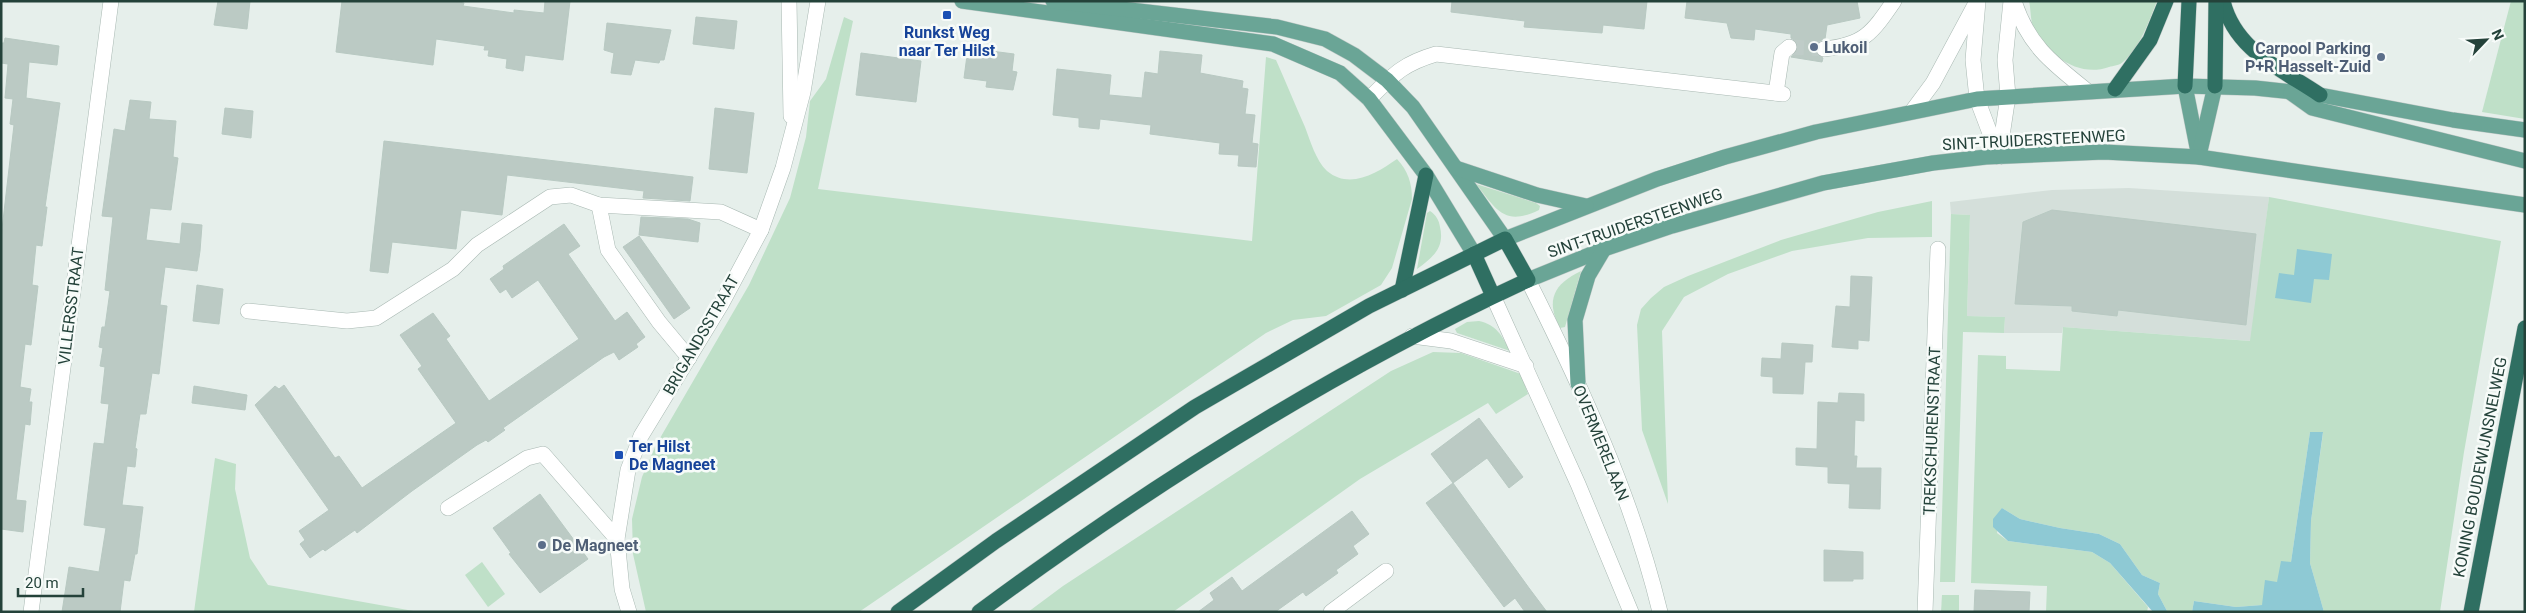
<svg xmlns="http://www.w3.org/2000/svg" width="2526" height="613" font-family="Roboto,sans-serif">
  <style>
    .built { fill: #d4dfda }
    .green { fill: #bfe0c8 }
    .water { fill: #8ec9d4 }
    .building { fill: #bbcac4; stroke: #b8c9c2 }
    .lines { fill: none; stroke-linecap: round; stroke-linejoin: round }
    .minor-tunnel { stroke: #bfccc8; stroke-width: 15; stroke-dasharray: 15 8; stroke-linecap: butt }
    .minor-casing { stroke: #a8b8b2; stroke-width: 16 }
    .major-casing { stroke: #c2cac8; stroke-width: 16 }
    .highway-casing { stroke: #c2cac8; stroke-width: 16 }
    .minor { stroke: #fff; stroke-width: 15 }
    .major { stroke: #6aa596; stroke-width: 15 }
    .highway { stroke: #2f6f62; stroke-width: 15 }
    .transit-dot { fill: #1a4fb4; stroke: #f7fbf9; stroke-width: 2 }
    .service-dot { fill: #5c6f8a; stroke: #f7fbf9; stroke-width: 2 }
    .labels { text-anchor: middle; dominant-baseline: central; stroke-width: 5; stroke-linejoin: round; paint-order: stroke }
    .transit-label { font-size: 16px; font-weight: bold; fill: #164399; stroke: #f7fbf9 }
    .service-label { font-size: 16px; font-weight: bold; fill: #4e5e75; stroke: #f7fbf9; text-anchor: start }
    .street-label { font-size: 16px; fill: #24423a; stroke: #f7fbf9 }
  </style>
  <rect width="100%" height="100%" fill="#e6efeb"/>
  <polygon class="built" points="2129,188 2269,197 2251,341 2063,327 2062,333 2004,333 2005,317 1967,316 1970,215 1951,214 1950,202 2052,190"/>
  <g class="green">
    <path d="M2029,1H2157C2149,21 2140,48 2123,62C2120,65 2113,66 2109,67C2078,78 2048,55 2034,28C2030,21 2031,9 2029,1Z"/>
    <polygon points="2511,1 2525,1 2525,119 2482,112"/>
    <path d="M844,17L853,21L818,189L1252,241L1266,57L1276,60C1286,82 1295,105 1305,127C1310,140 1316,161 1327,171C1350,190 1377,173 1397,159C1408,171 1412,183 1412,199L1392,268L1381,285L1326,316L1293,320L1266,333L859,612H646L633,554L632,519L642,477L656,445L749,285L790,198L806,137L810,101L826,79Z"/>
    <path d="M1476,184L1536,203L1540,206L1539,210C1504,227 1496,209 1476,184Z"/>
    <polygon points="2269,197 2501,241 2464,452 2440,612 2324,612 2310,563 2311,521 2323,433 2310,432 2291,562 2262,605 2236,607 2194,601 2192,612 2167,611 2158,594 2160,583 2142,575 2120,544 2099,534 2060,528 2020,519 2002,508 1997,533 2008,541 2092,552 2110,563 2148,607 2147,612 2046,612 2047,586 1971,583 1978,355 2006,356 2006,369 2060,371 2063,327 2250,341"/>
    <polygon points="1932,201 1932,237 1868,238 1792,251 1728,274 1684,297 1662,331 1668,504 1642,430 1637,325 1641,309 1651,298 1664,287 1688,276 1781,240 1878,212"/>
    <path d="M1430,211C1436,215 1439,220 1440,227C1445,248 1432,258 1417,269L1427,213Z"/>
    <polygon points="1951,214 1970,215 1967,316 2005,317 2004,333 1963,332 1955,582 1940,582"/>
    <path d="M1581,271L1565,327L1560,328C1545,300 1554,284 1581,271Z"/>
    <path d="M1479,321C1497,325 1502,336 1510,351L1457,333L1455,329L1467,322Z"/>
    <polygon points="1433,352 1461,353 1521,374 1528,394 1496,414 1488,403 1360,479 1173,612 1028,612 1063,586 1391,371"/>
    <polygon points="215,458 236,464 235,489 250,558 268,585 419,612 194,612"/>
    <polygon points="482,562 505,594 488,607 465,575"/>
    <polygon points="1942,595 1959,595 1959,612 1941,612"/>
  </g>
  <g class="water">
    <polygon points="2297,249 2332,254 2329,280 2314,279 2311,303 2275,298 2279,273 2294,275"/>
    <polygon points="2310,432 2323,432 2311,521 2310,563 2324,612 2192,612 2194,601 2236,607 2262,605 2265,580 2277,582 2281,561 2291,562"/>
    <polygon points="2002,508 2020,519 2060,528 2099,534 2120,544 2142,575 2160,583 2158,594 2167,611 2186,612 2153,612 2110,563 2092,552 2008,541 1993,527 1993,519"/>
  </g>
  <g class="building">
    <polygon points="218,1 250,1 247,29 214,25"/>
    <polygon points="342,1 453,1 464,3 463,6 514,13 514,10 544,13 545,1 570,1 563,60 525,55 523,71 506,68 507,59 488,56 489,50 484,50 485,46 436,39 433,65 336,52"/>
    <polygon points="1452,1 1647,1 1644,29 1603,25 1602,33 1524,27 1525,21 1451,12"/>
    <polygon points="1687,1 1857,1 1860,18 1827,25 1825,39 1819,41 1815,46 1816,54 1823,58 1822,62 1791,57 1798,51 1798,46 1796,41 1791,38 1791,34 1755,29 1754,40 1731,38 1727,23 1685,18"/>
    <polygon points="696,17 737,21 734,49 693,44"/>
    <polygon points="607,23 671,30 664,60 660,60 659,63 635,60 631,75 611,73 614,53 604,50"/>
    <polygon points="5,38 59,46 57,65 29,62 26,98 60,103 45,207 47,207 42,246 36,245 32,285 38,286 31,345 25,344 20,387 31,389 29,402 32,402 30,425 25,424 16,500 26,501 23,532 1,529 1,238 14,125 10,124 13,99 5,98 8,64 1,63 1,43 4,43"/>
    <polygon points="968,48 1014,54 1012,71 1017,72 1013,90 986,87 987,81 964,78"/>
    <polygon points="1160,51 1202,55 1200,73 1243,81 1242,88 1248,89 1245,114 1255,115 1252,143 1258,144 1256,167 1238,166 1239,155 1219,154 1220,143 1150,134 1151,125 1100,119 1099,129 1079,127 1079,118 1053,115 1057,69 1111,75 1109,95 1142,98 1145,72 1158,74"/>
    <polygon points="861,53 921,61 916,102 856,95"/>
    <polygon points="130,100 151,102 149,119 176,121 173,157 178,158 171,210 150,208 146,240 180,244 182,223 202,225 200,251 197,271 165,267 160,305 167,306 159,374 152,373 146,414 140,414 135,448 137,449 135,467 127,466 122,505 143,507 137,554 135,554 130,581 124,580 120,612 62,612 69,567 99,572 106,528 84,525 94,443 104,444 109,404 101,403 105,367 100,366 103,348 99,347 102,327 105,327 110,291 105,290 113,217 102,216 114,129 125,131"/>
    <polygon points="225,108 253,111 251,138 222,134"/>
    <polygon points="715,108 754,113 747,173 709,169"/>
    <polygon points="384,141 693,177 690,201 643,198 644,191 507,175 502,215 461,210 456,249 392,242 388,273 370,271"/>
    <polygon points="2052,210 2256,234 2246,325 2118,310 2117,316 2072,311 2072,306 2015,304 2023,222"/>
    <polygon points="641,217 688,219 700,223 698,242 639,235"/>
    <polygon points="564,224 580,246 568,254 615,321 627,312 645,337 636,344 638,347 619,360 614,352 604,357 503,428 505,430 488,442 486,440 477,445 412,491 357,533 355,530 325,551 323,549 310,558 300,544 305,540 299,531 329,510 255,405 275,386 279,389 284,385 335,458 339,456 362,488 456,423 418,369 422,366 400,335 433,313 450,336 446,339 489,401 579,339 538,280 512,298 506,289 500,293 490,279 504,269 503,266"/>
    <polygon points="639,236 690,308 674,319 623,247"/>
    <polygon points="1851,276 1872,277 1869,341 1858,340 1858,349 1832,347 1836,306 1850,307"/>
    <polygon points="197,285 223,289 219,324 193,321"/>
    <polygon points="1782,343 1813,345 1812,362 1805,362 1803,394 1773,393 1773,377 1761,376 1762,358 1781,359"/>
    <polygon points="194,386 247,395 245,410 192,403"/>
    <polygon points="1839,393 1864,394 1864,421 1855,420 1854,456 1857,456 1856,468 1881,468 1880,509 1849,508 1850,484 1828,483 1828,467 1796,465 1796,448 1817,449 1818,402 1838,403"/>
    <polygon points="1479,418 1523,477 1509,488 1487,458 1453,483 1431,454"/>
    <polygon points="1453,483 1529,588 1547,612 1525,612 1515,598 1504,607 1426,503"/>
    <polygon points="540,494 588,559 540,593 509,554 511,553 493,528"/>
    <polygon points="1352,511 1369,534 1353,546 1358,554 1336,570 1338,573 1306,596 1303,592 1275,612 1198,612 1214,600 1210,593 1232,577 1242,591"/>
    <polygon points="1824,550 1863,552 1863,579 1853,579 1853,581 1824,581"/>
    <polygon points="1975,590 2030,592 2029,612 1974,612"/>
  </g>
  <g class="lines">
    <polyline class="minor-tunnel" points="1789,47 1824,49"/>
    <g class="minor-casing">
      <g id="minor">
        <polyline points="789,1 791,116"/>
        <polyline points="1978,1 1973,60 1977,99 1999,157"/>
        <path d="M2014,1C2028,45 2052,63 2086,90"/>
        <path d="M1824,49C1864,45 1872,33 1894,1"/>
        <polyline points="1776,93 1782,53 1789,47"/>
        <path d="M1369,99C1393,75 1402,64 1436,54L1783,94"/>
        <polyline points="1913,110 1933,83 1976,3"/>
        <polyline points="1999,156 2008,96 2005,60 2011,1"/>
        <polyline points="599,205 608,250 659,322 689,358"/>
        <path d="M1528,280C1581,386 1632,496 1660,612"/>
        <polyline points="1493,296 1578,484 1631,612"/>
        <polyline points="248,311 347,321 376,318 453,269 477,245 550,197 571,195 599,205 721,212 761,230"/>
        <polyline points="1412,336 1451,341 1526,366"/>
        <polyline points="448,508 527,458 543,454 617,539"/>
        <polyline points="31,612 111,1"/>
        <polyline points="629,612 622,589 617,539 628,470 641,436 722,303 761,230 783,168 803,92 818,1"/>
        <polyline points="1331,612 1386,571"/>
        <polyline points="1925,612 1938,249"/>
      </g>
    </g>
    <g class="major-casing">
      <g id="major">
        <polyline points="962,1 1273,44 1340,73 1369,99 1426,175 1474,254"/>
        <polyline points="1053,1 1277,27 1325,39 1354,55 1387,80 1413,107 1505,239 1657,179 1725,157 1816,132 1977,99 2185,86 2255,88 2320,95 2453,120 2525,130"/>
        <polyline points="2185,86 2199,157"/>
        <polyline points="2291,93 2312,108 2525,161"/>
        <polyline points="2200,151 2215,86"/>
        <polyline points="1456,168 1537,195 1586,206"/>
        <polyline points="1528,280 1604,249 1672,226 1823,183 1933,163 1986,157 2104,152 2199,157 2525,205"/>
        <polyline points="1578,384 1575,320 1588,276 1604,249"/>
      </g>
    </g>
    <g class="highway-casing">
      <g id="highway">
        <path d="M2223,1C2235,51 2282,69 2320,95"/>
        <polyline points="2185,86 2189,1"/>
        <polyline points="2215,86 2216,1"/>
        <polyline points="2115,89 2150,40 2166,1"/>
        <polyline points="1474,254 1493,296"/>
        <polyline points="1402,290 1426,175"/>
        <path d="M898,612L996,541L1195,407L1369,306L1505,239L1528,280C1333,370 1152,484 979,612"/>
        <polyline points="2471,612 2525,328"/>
      </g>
    </g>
    <use href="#minor" class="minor"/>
    <use href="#major" class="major"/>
    <use href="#highway" class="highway"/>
  </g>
  <g class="transit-dot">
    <rect x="942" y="10" width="10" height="10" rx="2.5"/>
    <rect x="614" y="450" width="10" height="10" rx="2.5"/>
  </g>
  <g class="service-dot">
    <circle cx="1814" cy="47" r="5"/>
    <circle cx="2381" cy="57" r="5"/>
    <circle cx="542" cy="545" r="5"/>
  </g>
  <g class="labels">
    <g class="transit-label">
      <text x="947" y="32">Runkst Weg<tspan x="947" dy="18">naar Ter Hilst</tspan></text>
      <text x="629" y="446" text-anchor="start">Ter Hilst<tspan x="629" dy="18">De Magneet</tspan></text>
    </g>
    <g class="service-label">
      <text x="1824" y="47">Lukoil</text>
      <text x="2371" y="48" text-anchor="end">Carpool Parking<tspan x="2371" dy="18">P+R Hasselt-Zuid</tspan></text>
      <text x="552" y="545">De Magneet</text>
    </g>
    <g class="street-label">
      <text transform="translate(2034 140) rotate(-3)">SINT-TRUIDERSTEENWEG</text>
      <text transform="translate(1635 223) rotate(-19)">SINT-TRUIDERSTEENWEG</text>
      <text transform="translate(71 306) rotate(-83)">VILLERSSTRAAT</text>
      <text transform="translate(701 335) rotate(-60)">BRIGANDSSTRAAT</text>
      <text transform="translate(1932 431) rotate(-88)">TREKSCHURENSTRAAT</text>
      <text transform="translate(1601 443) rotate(68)">OVERMERELAAN</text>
      <text transform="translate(2480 467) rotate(-79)">KONING BOUDEWIJNSNELWEG</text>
    </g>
  </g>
  <rect width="2526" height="613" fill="none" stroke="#24423a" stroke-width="5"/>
  <g transform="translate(2486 40) rotate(65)" stroke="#f7fbf9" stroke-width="4" paint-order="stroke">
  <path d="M0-4L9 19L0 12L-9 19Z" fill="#24423a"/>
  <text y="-8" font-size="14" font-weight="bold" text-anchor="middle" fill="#24423a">N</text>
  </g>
  <path d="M18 588v8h65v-8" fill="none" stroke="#24423a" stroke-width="2.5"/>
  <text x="25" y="588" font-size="15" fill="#24423a" stroke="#f7fbf9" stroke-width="4" paint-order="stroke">20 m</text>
</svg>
